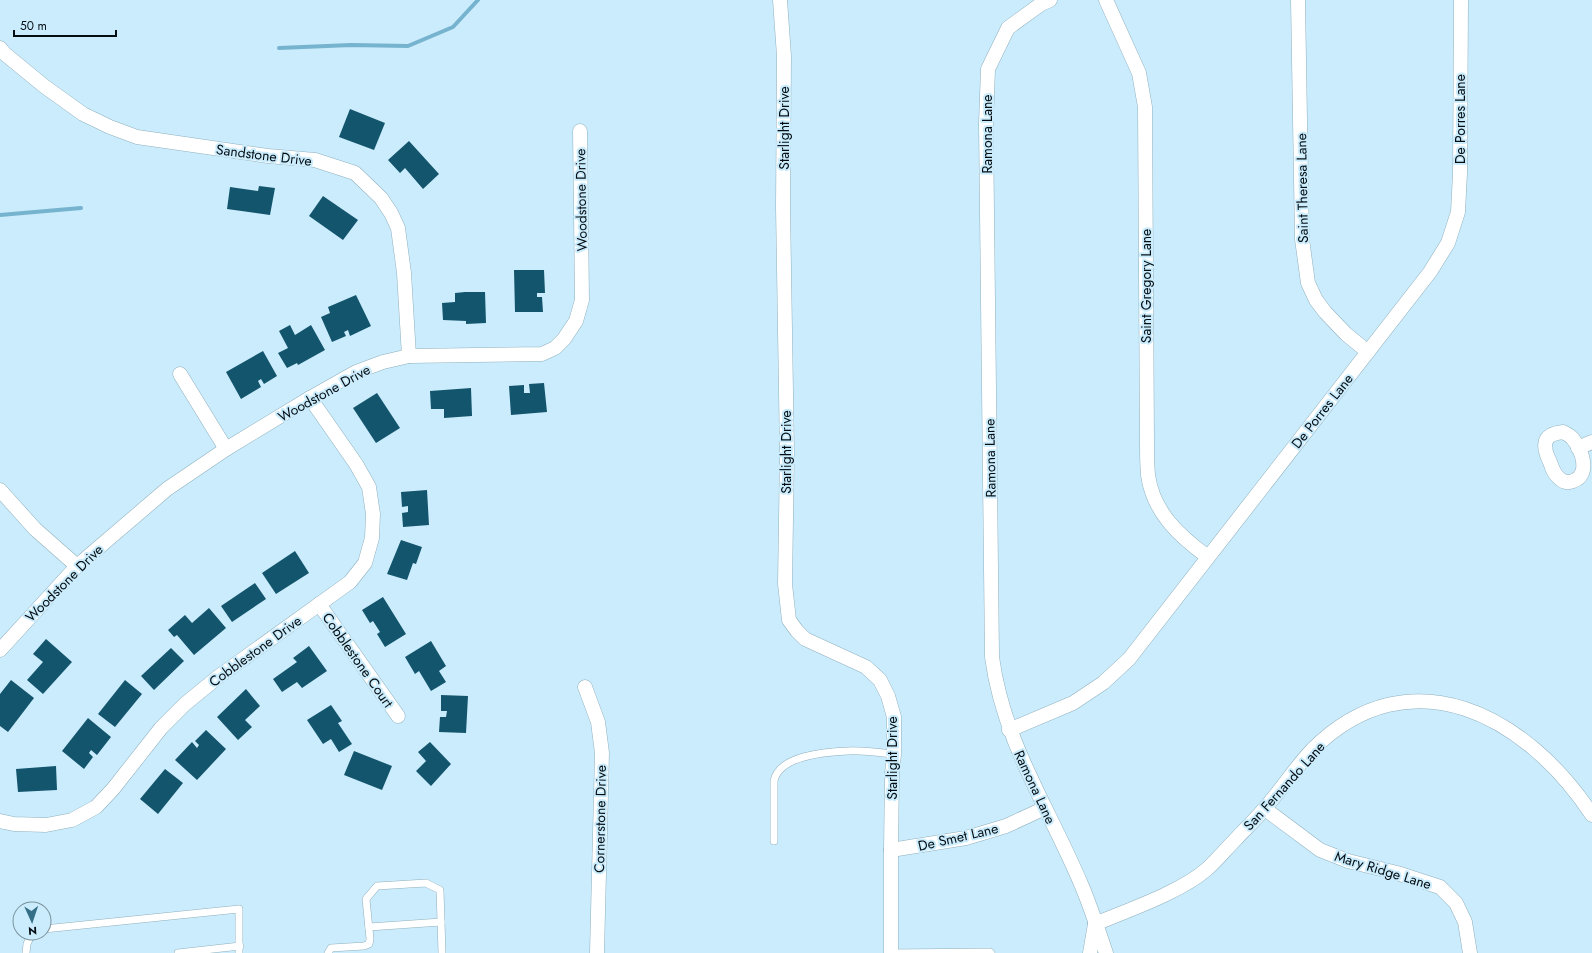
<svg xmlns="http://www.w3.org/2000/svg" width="1592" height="953" font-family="Jost,sans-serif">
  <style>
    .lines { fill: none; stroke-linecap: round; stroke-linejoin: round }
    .stream { stroke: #76b3ce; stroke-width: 4 }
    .building { fill: #13556d }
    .service-casing { stroke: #8fb0be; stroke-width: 8 }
    .minor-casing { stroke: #8fb0be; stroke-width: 15 }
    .service { stroke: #fff; stroke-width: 7 }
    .minor { stroke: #fff; stroke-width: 14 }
    .labels { text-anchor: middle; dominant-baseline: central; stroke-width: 4; stroke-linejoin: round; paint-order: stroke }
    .street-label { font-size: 14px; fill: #030d12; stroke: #cbecfc }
  </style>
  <rect width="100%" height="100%" fill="#cbecfc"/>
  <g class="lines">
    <g class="stream">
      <polyline points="279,48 351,45 408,46 453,27 478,0"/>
      <polyline points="0,215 81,208"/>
    </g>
  </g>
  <g class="building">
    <polygon points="350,109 385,123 374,150 339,137"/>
    <polygon points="409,141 439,174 423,189 405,168 400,173 388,160"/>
    <polygon points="259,186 275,188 270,215 227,209 230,187 258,191"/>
    <polygon points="323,196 358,220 343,240 309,216"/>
    <polygon points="514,270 544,270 545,293 537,293 537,297 542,297 543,312 515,312"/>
    <polygon points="465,292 485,292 486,323 466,324 466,321 443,320 442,303 455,302 455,293"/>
    <polygon points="356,295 371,326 350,336 348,330 344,332 346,336 332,342 321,317 330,313 328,307"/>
    <polygon points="290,325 295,335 311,325 325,350 298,365 297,363 287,368 278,353 288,348 279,331"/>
    <polygon points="263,351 277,376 264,384 261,379 258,381 261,387 241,399 226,372"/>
    <polygon points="544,383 547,412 511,415 509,386 524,385 524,393 530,393 529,384"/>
    <polygon points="471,388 472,416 444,418 444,409 431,409 430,391"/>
    <polygon points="377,393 400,428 376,443 353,408"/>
    <polygon points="427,490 429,525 403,527 402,513 408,512 408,506 402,507 401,492"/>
    <polygon points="401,540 422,547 416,564 413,563 407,580 387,574"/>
    <polygon points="295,551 309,573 276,594 262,573"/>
    <polygon points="255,583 266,599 232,622 221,606"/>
    <polygon points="383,597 406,634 385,647 377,634 380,632 373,621 370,623 362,610"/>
    <polygon points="209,608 226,628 194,655 177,635 174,637 168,630 185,615 192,623"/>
    <polygon points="46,639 72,662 43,694 27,680 43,662 33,654"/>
    <polygon points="431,641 446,666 439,671 446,682 431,691 419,671 415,674 405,657"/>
    <polygon points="309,646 327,671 302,688 297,682 282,692 273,679 297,662 293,658"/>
    <polygon points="171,648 184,661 154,690 141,676"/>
    <polygon points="11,680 34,698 8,732 0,726 0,694"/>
    <polygon points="125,680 142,694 115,727 98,714"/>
    <polygon points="246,689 260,706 245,720 252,727 238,740 217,717"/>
    <polygon points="441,695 468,696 466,733 439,732 440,717 446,717 447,711 441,711"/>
    <polygon points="331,705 342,721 338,723 352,744 339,752 331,739 323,744 307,720"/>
    <polygon points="88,718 111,737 97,755 91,750 89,753 93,757 84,769 62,751"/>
    <polygon points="206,730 226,749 197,780 175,760 192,742 197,748 199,745 195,741"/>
    <polygon points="430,742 451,764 431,786 416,771 426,761 418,752"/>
    <polygon points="354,751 392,766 382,790 344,775"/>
    <polygon points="56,766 57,790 18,792 16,769"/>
    <polygon points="165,769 183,783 158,814 140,799"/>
  </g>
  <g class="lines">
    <g class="service-casing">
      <g id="service">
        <path d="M774,841V781C779,755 826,752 848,751C863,750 879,753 894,754"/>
        <polyline points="369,927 441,922"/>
        <polyline points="44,929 239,909 239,953"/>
        <polyline points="26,953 27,944 32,933"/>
        <polyline points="178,953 240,946"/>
        <polyline points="328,953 331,948 364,946 369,944 370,939 366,899 377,886 426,883 440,890 442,953"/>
        <polyline points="891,953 990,952 991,953"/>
      </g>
    </g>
    <g class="minor-casing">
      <g id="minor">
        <polyline points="780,0 784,56 783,207 787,454 785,584 789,620 797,631 805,639 866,667 880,680 888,696 894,717 894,754 892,773 891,850 891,953"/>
        <path d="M1050,0L1041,4L1008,28L988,69L986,123L992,657C1003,741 1049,808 1081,884C1091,907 1098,930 1106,953"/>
        <path d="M1106,0L1139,73L1145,107L1147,444C1147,454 1147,464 1148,475C1153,512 1179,536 1208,557"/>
        <polyline points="1298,0 1302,239 1308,283 1316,300 1325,312 1346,334 1368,352"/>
        <polyline points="0,48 5,54 44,86 83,114 110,127 137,137 268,156 315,160 355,173 381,198 391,213 398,228 404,273 409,356"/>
        <polyline points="180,374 226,449"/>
        <path d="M1563,432C1567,434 1571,436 1573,439C1582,450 1591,475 1573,481C1568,483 1563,482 1559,478C1554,474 1552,468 1550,462C1542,446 1542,434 1563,432Z"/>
        <polyline points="1578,448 1592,442"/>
        <polyline points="0,490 35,529 77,566"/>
        <polyline points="319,604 398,716"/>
        <polyline points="0,650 77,566 167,489 226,449 310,398 356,372 383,362 409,356 542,354 555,348 564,339 576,321 582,300 580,131"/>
        <polyline points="585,687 598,722 602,753 597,953"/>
        <polyline points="1009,730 1073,703 1103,683 1129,659 1430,272 1448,243 1458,212 1460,173 1461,0"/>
        <polyline points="1265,809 1320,850 1348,861 1397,873 1440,887 1456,903 1465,922 1470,953"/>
        <polyline points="0,821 14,824 46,825 72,820 96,807 113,789 161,728 185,704 218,677 350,582 365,563 372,538 373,514 369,487 356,464 310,398"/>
        <polyline points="891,850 966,838 1006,826 1045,808"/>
        <path d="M1095,924C1128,910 1181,892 1207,869C1217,860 1226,849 1235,840C1245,829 1256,819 1265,808C1281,790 1295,768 1312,750C1410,652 1527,716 1592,815"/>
        <polyline points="1090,953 1095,924"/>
      </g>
    </g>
    <use href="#service" class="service"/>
    <use href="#minor" class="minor"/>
  </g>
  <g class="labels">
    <g class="street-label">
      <text transform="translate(1460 119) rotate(-90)">De Porres Lane</text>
      <text transform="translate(784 128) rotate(-90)">Starlight Drive</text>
      <text transform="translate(987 134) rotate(-90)">Ramona Lane</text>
      <text transform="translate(264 155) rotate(7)">Sandstone Drive</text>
      <text transform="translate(1302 188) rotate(-91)">Saint Theresa Lane</text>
      <text transform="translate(581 200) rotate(-91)">Woodstone Drive</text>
      <text transform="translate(1146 286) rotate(-90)">Saint Gregory Lane</text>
      <text transform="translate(324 393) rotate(-29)">Woodstone Drive</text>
      <text transform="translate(1322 411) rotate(-52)">De Porres Lane</text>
      <text transform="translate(786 452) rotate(-90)">Starlight Drive</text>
      <text transform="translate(990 458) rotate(-91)">Ramona Lane</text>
      <text transform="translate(64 583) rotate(-45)">Woodstone Drive</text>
      <text transform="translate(255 651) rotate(-36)">Cobblestone Drive</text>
      <text transform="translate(358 660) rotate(55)">Cobblestone Court</text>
      <text transform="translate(892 758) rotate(-90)">Starlight Drive</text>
      <text transform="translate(1284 786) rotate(-48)">San Fernando Lane</text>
      <text transform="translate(1035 787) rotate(65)">Ramona Lane</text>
      <text transform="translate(600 819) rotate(-89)">Cornerstone Drive</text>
      <text transform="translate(958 837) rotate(-13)">De Smet Lane</text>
      <text transform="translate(1383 870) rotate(17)">Mary Ridge Lane</text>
    </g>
  </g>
  <g transform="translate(32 921) rotate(177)"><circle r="19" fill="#cbecfc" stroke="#7b939e"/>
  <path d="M0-3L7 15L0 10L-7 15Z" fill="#346f87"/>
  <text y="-6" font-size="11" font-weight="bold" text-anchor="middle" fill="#030d12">N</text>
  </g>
  <path d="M14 30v6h102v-6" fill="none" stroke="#030d12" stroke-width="2"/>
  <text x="20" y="30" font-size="12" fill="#030d12" stroke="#cbecfc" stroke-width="3" paint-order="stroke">50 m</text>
</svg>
